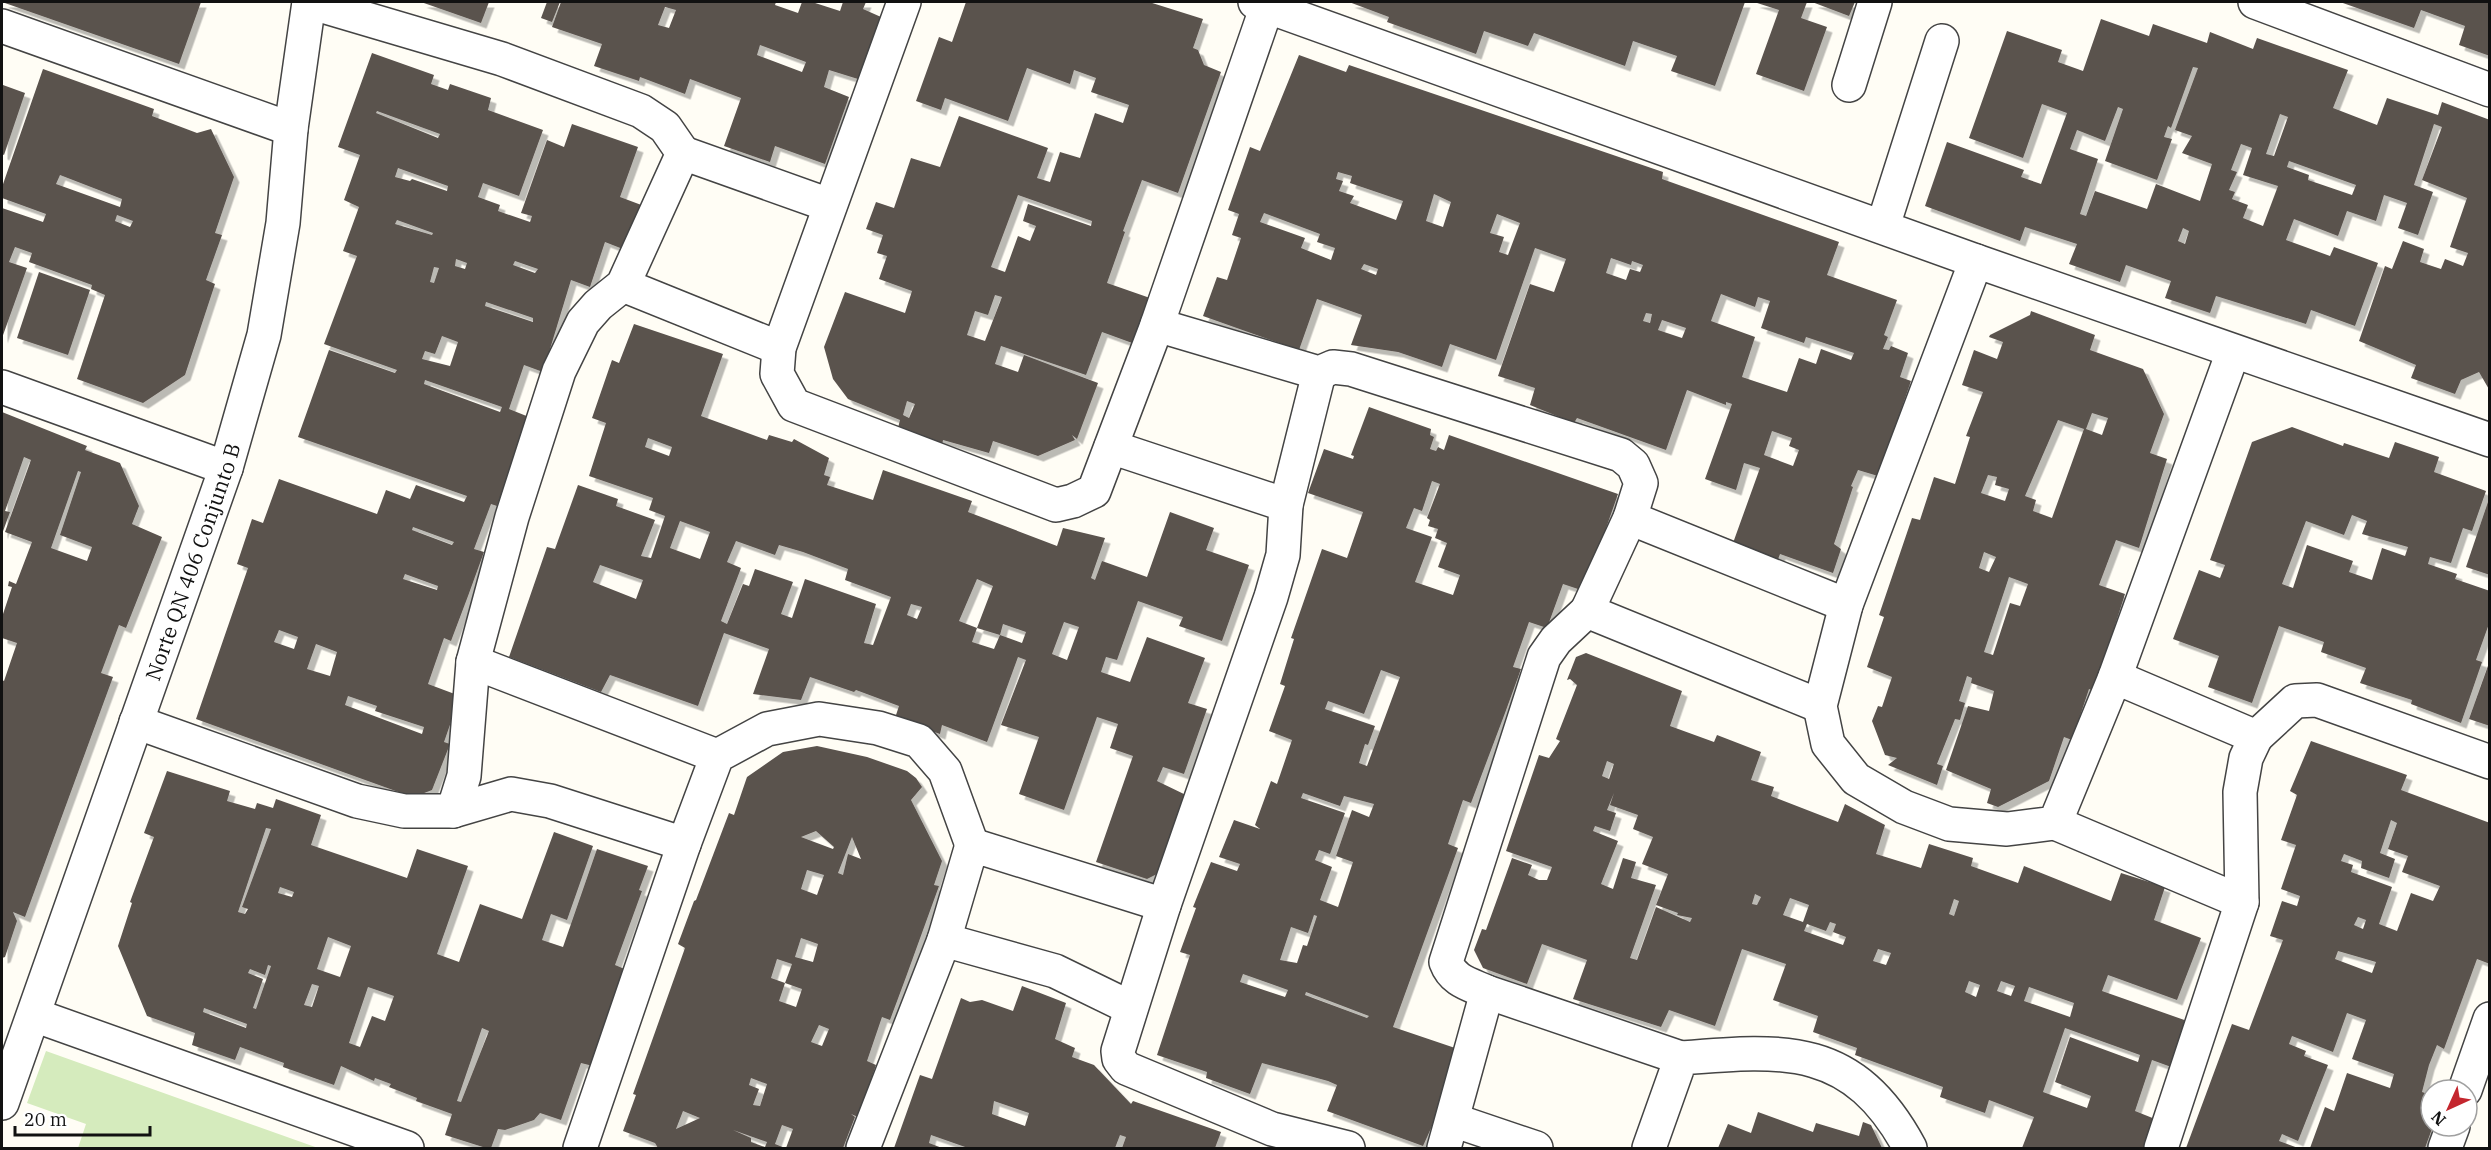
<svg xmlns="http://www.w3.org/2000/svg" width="2491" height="1150" font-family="'IBM Plex Serif',serif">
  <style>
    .green { fill: #d5ebbd }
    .building { fill: #5a524d; fill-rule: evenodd; filter: url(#shadow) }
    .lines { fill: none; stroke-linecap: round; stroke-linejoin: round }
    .minor-casing { stroke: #444; stroke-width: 36 }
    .tertiary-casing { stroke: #444; stroke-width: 36 }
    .minor { stroke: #fff; stroke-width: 33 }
    .tertiary { stroke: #fff; stroke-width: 33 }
    .labels { text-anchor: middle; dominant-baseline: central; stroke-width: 6; stroke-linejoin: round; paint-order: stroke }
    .street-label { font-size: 21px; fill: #111; stroke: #fff }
  </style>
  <defs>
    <filter id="shadow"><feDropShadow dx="5.5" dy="5.5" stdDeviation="0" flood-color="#0004"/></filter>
  </defs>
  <rect width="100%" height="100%" fill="#fffdf5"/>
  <polygon class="green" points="46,1051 318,1148 78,1148 86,1124 27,1103"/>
  <g class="building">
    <polygon points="2,2 201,2 179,64"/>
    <polygon points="421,2 489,2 481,23"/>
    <polygon points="547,2 560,2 552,22 541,18"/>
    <path d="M561,2H776L775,5L798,13L802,2H812L840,11L843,2H866L863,9L881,17L858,79L829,70L824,87L849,97L825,164L775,146L770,162L724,146L741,98L690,79L685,94L640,77L639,81L594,66L602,44L552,27ZM665,7L676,10L669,28L658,25ZM760,45L806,62L802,72L757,55Z"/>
    <path d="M966,2H1149L1203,19L1193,48L1198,50L1204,65L1221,72L1178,193L1142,180L1123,231L1125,232L1107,283L1150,298L1135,344L1102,332L1086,375L1001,346L995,364L1018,372L1024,355L1098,383L1077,439L1072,435L1075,440L1038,456L993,441L989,453L943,440L942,445L898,428L900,420L848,399L833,379L824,347L845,292L905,313L912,291L879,279L887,256L877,253L883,235L866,229L876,202L894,208L911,158L940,167L959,116L1048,148L1037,178L1050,182L1060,152L1080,158L1095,113L1123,123L1129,105L1091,92L1096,78L1074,70L1070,84L1027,68L1008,121L945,98L941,110L916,101L939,37L952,42ZM1018,195L1092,221L1091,226L1028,204L1023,221L1036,226L1030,241L1018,236L1005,272L991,267ZM995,295L1002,297L985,341L967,335L975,311L988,315ZM907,401L915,404L909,418L903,415Z"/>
    <polygon points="1349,2 1745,2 1715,86 1671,71 1677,56 1633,41 1625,66 1534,33 1528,46 1484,31 1476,54 1387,22 1389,17"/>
    <polygon points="1754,2 1807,2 1801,18 1827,27 1804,91 1756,74 1779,10"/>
    <polygon points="1812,2 1855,2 1849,16"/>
    <polygon points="2340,2 2490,2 2490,56 2459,45 2465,26 2421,10 2414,28"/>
    <path d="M2101,19L2149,36L2153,24L2207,43L2210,32L2253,49L2257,38L2348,70L2333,108L2377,125L2387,98L2438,115L2442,102L2490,120V391L2479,372L2461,380L2455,394L2411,378L2416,365L2359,341L2385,266L2392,269L2403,241L2424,249L2420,262L2441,269L2445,259L2463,266L2468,253L2450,247L2467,198L2422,180L2442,127L2434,124L2414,185L2433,192L2418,235L2398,228L2407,203L2384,195L2376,221L2347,211L2338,236L2294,219L2286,240L2330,256L2334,247L2378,263L2355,326L2311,310L2306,324L2216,296L2210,313L2165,298L2171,281L2126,265L2120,282L2069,264L2077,244L2025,227L2020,241L1925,206L1947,142L2024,170L2021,177L2041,184L2067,113L2042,104L2023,158L1969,138L2007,31L2062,50L2058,62L2083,71ZM2193,67L2198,68L2175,130L2192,136L2182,153L2212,164L2200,201L2156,184L2147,209L2095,191L2086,216L2080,214L2098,159L2070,149L2077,130L2105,141L2118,107L2123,109L2105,161L2157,180L2172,139L2164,137L2168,126L2171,128ZM2280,114L2288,117L2274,156L2266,154ZM2241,144L2252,148L2243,175L2278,186L2263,226L2243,218L2248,205L2232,199L2235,192L2229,190L2237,172L2231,170ZM2289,161L2356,185L2352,195L2308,180L2309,175L2287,167ZM2183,228L2189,231L2185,244L2178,241Z"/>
    <path d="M372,53L434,75L431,84L448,90L450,84L491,98L488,110L543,130L519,196L483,183L478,197L500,205L498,211L530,222L532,216L521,213L547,140L564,147L572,124L638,147L620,197L644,206L628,251L605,242L590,287L571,280L543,372L524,365L509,409L529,417L497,506L491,504L474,549L484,552L468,596L451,641L444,638L428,684L460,696L444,742L450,744L432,790L419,795L404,794L196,719L248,568L237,564L252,519L263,523L279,479L377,514L386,490L410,499L416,485L464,502L467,496L298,437L329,350L395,373L397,370L324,344L357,256L343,251L359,207L344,200L360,155L338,147ZM377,111L440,134L438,138L376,113ZM398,168L448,186L447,191L412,179L410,181L395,177ZM397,220L433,233L432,235L395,224ZM456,259L467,263L465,269L455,266ZM515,261L538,269L535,273L513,265ZM434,267L439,268L434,283L430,282ZM486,302L533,318V322L485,306ZM442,336L458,342L450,366L422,359L425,351L435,354ZM425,380L502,407L500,412L424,384ZM413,527L454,542L452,545L412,530ZM405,574L438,586L437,590L403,579ZM279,630L298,637L294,649L274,642ZM316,644L337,652L330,676L307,669ZM348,696L377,706L375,711L424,727L422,734L345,705Z"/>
    <path d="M1299,55L1346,72L1349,65L1663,172L1662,179L1839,242L1827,275L1897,300L1884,335L1888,337L1883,349L1889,350L1891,346L1908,353L1900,377L1911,381L1878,476L1858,470L1851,486L1853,487L1834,544L1841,549L1833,573L1780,554L1777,562L1733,543L1760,468L1744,463L1736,490L1705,479L1732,404L1726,402V405L1687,390L1666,450L1577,418L1574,423L1530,405L1535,388L1498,376L1530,284L1554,292L1566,259L1535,248L1496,360L1450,344L1442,367L1398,352L1351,345L1362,315L1317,299L1299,350L1203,316L1217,277L1227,280L1241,238L1232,235L1239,214L1228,210L1250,147L1260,151ZM1338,172L1352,176L1350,183L1403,201L1396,220L1350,203L1354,196L1339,191L1343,181L1336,179ZM1434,194L1451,202L1443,227L1426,221ZM1264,213L1320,234L1317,242L1335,248L1331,260L1301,248L1305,238L1260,222ZM1497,214L1520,223L1508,255L1499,252L1504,237L1490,233ZM1611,258L1631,265L1632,261L1643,265L1640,272L1630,269L1626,280L1606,273ZM1364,264L1378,269L1376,275L1361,269ZM1721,294L1755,307L1758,297L1770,301L1761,328L1804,343L1806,337L1854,353L1851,360L1821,349L1816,364L1799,358L1787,392L1742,377L1755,337L1711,321ZM1646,313L1652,314L1650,323L1643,321ZM1662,320L1686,328L1682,338L1658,330ZM1772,431L1792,438L1789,446L1799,450L1793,466L1764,455Z"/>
    <path d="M43,69L154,109L152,116L197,133L211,129L234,177L215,233L222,235L206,280L215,284L185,375L143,403L77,379L105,295L91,289L92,285L29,262L32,253L15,247L9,262L27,268L2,338V208L43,222L46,214L2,198V187ZM60,175L122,199L120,207L56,184ZM117,215L133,221L130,227L115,221Z"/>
    <polygon points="3,85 25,93 4,155 2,154"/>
    <polygon points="39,272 90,290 68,355 17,338"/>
    <path d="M2031,311L2095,335L2090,350L2143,369L2164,414L2150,453L2167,459L2139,548L2116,540L2099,585L2125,594L2094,691L2089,689L2072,740L2064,737L2049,781L1998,807L1987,803L1991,789L1946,770L1968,706L1989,711L1994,691L1971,683L1972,678L1967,676L1959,701L1965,703L1960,720L1955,719L1937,764L1943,766L1937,785L1888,765L1897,758L1885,755L1872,721L1878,706L1882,707L1892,677L1867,667L1884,617L1879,615L1912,518L1920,520L1934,477L1955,484L1970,437L1966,436L1983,392L1962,385L1974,350L1997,359L2003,342L1989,337L1990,335L2030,315ZM2092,413L2108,418L2102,435L2086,429ZM2058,420L2084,429L2052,518L2033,511L2036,500L2025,496ZM1988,475L1997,477L1995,485L2009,489L2005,501L1981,493ZM1984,552L1996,557L1989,572L1979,568ZM2009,577L2028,584L2020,606L2010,603L1993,655L1984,652Z"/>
    <path d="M634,324L723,354L701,416L767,440L769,435L792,442L794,439L829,458L824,475L830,477L827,485L873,500L883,470L972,501L968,512L1057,546L1063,528L1105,538L1091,578L1095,580L1102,561L1147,577L1170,512L1214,528L1206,550L1249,565L1222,641L1179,626L1183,617L1138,601L1117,660L1106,657L1101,672L1130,682L1147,637L1205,658L1188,703L1207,709L1184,774L1163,767L1157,781L1188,796L1159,873L1147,879L1096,862L1133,756L1110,748L1118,724L1097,717L1064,810L1019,794L1039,737L1001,725L1026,660L1018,657L987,742L942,725L940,734L895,718L899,706L856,690L854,692L810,677L801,700L753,694L769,649L724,633L698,706L610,675L601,692L509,657L547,547L555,549L578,485L618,499L616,506L655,520L641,556L651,558L665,516L649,510L653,498L589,476L606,423L592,418L612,360L619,363ZM648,438L672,447L669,456L645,447ZM680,521L710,532L700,559L670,548ZM736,541L775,555L779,545L803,552L848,569L845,580L891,597L873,645L864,643L876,604L805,579L792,618L781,614L793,582L755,569L749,586L743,584L727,624L721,621L741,568L727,562ZM600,565L643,580L636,599L593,582ZM977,579L993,586L977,628L1000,635L1003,624L1026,632L1022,643L1000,635L994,649L972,642L977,628L959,621ZM911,604L922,607L917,619L907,615ZM1064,622L1079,627L1067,660L1052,654Z"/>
    <path d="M1369,407L1431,429L1430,435L1434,437L1430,449L1436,451L1438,447L1444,450L1449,435L1618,494L1584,591L1563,584L1547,628L1529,622L1513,667L1521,669L1505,713L1471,803L1463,800L1448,844L1458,848L1393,1027L1458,1049L1446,1095L1423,1146L1327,1111L1337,1085L1328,1081L1262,1063L1250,1094L1206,1078L1207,1072L1157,1055L1190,955L1180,952L1196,908L1193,907L1211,862L1237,871L1240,864L1219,857L1234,820L1260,829L1255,825L1271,781L1277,784L1292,740L1269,731L1285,686L1280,684L1294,639L1291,638L1322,549L1347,558L1363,512L1308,493L1324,449L1353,459L1354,456L1351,455ZM1432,481L1440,484L1427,518L1430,520L1428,526L1438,529L1435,538L1447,543L1438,567L1460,575L1453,595L1415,582L1432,537L1406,528L1414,508L1422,511ZM1381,670L1400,677L1367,766L1359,763L1365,744L1368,745L1375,726L1325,709L1328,701L1364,714ZM1303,793L1340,806L1344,796L1374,804L1369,817L1352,810L1336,856L1353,862L1338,907L1320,900L1332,867L1315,860L1319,850L1330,854L1345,813L1301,798ZM1314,915L1317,916L1307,946L1303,945L1297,963L1280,960L1291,927L1308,933ZM1243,974L1288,990L1285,997L1240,982ZM1306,992L1369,1016L1367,1018L1305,995Z"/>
    <path d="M2,412L87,446L85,450L120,463L139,506L132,524L162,537L126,628L119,625L101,673L113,677L25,917L13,912L17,921L5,957L2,958V680L4,681L17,643L2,638V617L12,587L8,586L9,581L16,584L32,542L5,532L31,460L24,457L5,511L10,512L2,534ZM78,471L81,472L60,535L92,547L87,561L51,548Z"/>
    <path d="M2292,427L2343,446L2344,443L2389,458L2395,442L2439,457L2434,472L2486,491L2472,531L2463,528L2451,563L2430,557L2428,564L2457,574L2455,579L2490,591V621L2476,660L2482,662L2461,723L2411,704L2412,700L2360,683L2366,668L2321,652L2324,642L2279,626L2252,703L2208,687L2219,656L2173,639L2199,570L2220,578L2225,565L2210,560L2252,442ZM2352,515L2367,521L2362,534L2408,547L2405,556L2382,548L2372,580L2349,572L2353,561L2307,545L2293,588L2282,584L2306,521L2344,535Z"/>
    <polygon points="2489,499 2490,499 2490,575 2466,567"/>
    <path d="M1586,653L1682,691L1670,726L1714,742L1717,735L1761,752L1751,780L1774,787L1771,796L1838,822L1845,804L1885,825L1876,854L1921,868L1929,844L1973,858L1971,866L2018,883L2024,866L2111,901L2121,873L2165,887L2154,920L2201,938L2177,1000L2108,975L2102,991L2190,1022L2174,1068L2152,1060L2135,1111L2155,1119L2145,1148H2022L2034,1117L1989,1100L1985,1113L1940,1097L1943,1087L1855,1055L1857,1048L1813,1032L1818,1016L1773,1000L1786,964L1742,949L1715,1026L1669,1010L1661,1027L1573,999L1587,960L1542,944L1527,984L1483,968L1474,950L1482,929L1486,930L1512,858L1532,865L1528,875L1539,880H1547L1552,867L1506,851L1539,755L1549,758L1560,741L1556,739L1577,685L1570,679L1567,680L1576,657ZM1607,761L1614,764L1609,779L1602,776ZM1614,793L1610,805L1638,815L1633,829L1653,837L1642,864L1668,874L1656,905L1678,913L1677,915L1692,918L1690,922L1656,907L1637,960L1630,958L1656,885L1631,878L1636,862L1623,858L1613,889L1601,884L1618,841L1593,831L1595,826L1610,831L1616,813L1607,810ZM1755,894L1761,897L1757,905L1752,904ZM1790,898L1809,905L1803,922L1783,915ZM1954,899L1959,901L1954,916L1949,914ZM1830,922L1836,924L1833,932L1846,937L1843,945L1804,931L1807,924L1826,931ZM1878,949L1891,953L1886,965L1873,961ZM1969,981L1980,985L1976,997L1965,992ZM2001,981L2015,986L2011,996L1997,991ZM2029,987L2074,1003L2070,1017L2024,1001ZM2065,1028L2140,1055L2138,1062L2070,1037L2055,1082L2091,1096L2087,1108L2043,1092Z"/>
    <polygon points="2489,663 2490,663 2490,726 2469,719"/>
    <path d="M2311,741L2407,775L2401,790L2490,823V964L2477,959L2444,1049L2437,1045L2429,1065L2422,1092L2431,1095V1126H2433L2425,1148H2310L2325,1107L2334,1111L2347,1073L2390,1088L2394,1074L2352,1059L2366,1020L2347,1013L2333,1052L2292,1036L2289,1044L2306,1051L2304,1056L2328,1065L2298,1141L2282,1134L2279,1141L2298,1148H2186L2232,1024L2249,1030L2283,940L2270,936L2282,901L2297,906L2300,896L2281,889L2296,845L2281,840L2297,795L2290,791ZM2391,820L2397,823L2388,849L2408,856L2402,872L2440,886L2433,901L2411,893L2397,931L2379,924L2392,887L2351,872L2353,865L2341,861L2344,854L2362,861L2361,868L2389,878L2395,859L2380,853ZM2358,917L2366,920L2363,929L2354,925ZM2338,951L2376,962L2372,973L2335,959Z"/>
    <path d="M817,746L867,757L907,771L916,778L922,787L911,800L942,861L934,885L939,886L906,977L890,1020L882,1017L867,1061L876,1065L858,1117L851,1114L855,1117L843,1148H786L793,1129L782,1125L775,1144L785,1148H658L655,1143L623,1131L636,1095L633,1094L685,948L678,944L694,901L696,900L729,813L734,815L747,777L783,752ZM816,831L834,847L833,849L801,837ZM852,837L861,859L848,854L843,875L838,873ZM807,870L824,875L817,895L801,889ZM801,938L818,944L813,962L795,957ZM777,959L792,964L785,983L802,989L796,1007L779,1001L785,983L771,978ZM819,1025L829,1029L822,1046L811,1042ZM751,1078L767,1084L760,1106L753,1105L759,1089L749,1085ZM683,1111L700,1118L676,1129ZM733,1130L767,1142L765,1147L751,1142V1138Z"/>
    <path d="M167,771L230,791L227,801L255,809L257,803L273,808L276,799L321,815L311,845L407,878L417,849L468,866L437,954L459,962L480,904L522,919L554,832L593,846L567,920L551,914L542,940L563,947L597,849L648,866L639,890L642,891L615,965L627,970L593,1066L581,1063L561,1120L540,1113L534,1120L505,1130L498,1129L491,1148H486L445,1135L452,1114L416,1101L417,1098L389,1087L391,1084L375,1078L374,1081L341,1066L334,1085L283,1067L284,1063L240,1047L235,1060L192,1045L195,1033L147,1016L118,946L132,903L130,902L154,837L144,833ZM266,828L271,829L242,907L248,909L245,914L238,912ZM280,887L294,892L292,897L278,893ZM328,937L351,946L340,977L317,969ZM268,965L271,966L256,1009L253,1008L263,979L248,973L250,969L265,975ZM312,984L319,986L312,1007L304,1005ZM368,987L394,996L385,1021L372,1016L360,1047L349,1043ZM204,1008L247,1024L246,1028L203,1012ZM482,1028L489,1031L461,1102L457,1101Z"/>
    <path d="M1022,986L1066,1003L1055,1039L1075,1048L1072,1057L1094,1065L1131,1104L1133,1101L1221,1132L1215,1148H1122L1126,1137L1120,1135L1115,1148H968L931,1135L929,1143L942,1148H894L920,1075L932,1079L961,998L970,1002L982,1000L1013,1011ZM994,1101L1029,1113L1025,1126L992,1114Z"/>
    <polygon points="1758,1112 1813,1132 1816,1123 1859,1136 1863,1122 1871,1125 1882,1148 1718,1148 1728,1124 1751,1133"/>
  </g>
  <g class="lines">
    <g class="minor-casing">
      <g id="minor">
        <polyline points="309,2 502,59 641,111 665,127 683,153 623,285 598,305 583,322 559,371 512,517 473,662 464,776 453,811"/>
        <polyline points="904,2 779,348 777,374 794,405 1056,505 1073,501 1094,491 1157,325 1267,6"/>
        <polyline points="1255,2 1976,261 2490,440"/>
        <polyline points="2255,2 2490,90"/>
        <polyline points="2,26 291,129"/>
        <polyline points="1849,85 1875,2"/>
        <polyline points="683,153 829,205"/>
        <polyline points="1883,226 1942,41"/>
        <polyline points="1976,261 1846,605 1820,706 1828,744 1856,779 1904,807 1949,824 2007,829 2055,823 2115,677 2233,352"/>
        <polyline points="623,285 779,348"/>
        <polyline points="1157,325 1319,373 1333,367 1351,369 1621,455 1633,465 1641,483 1630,518 1587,611"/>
        <polyline points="2,387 226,468"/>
        <polyline points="1111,447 1286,505 1283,555 1271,597 1164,905 1118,1051 1119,1059 1126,1068 1272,1129 1348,1148"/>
        <polyline points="1286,505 1319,373"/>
        <polyline points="1630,518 1846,605"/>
        <polyline points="473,662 717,756"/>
        <polyline points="2115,677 2256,737 2295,701 2317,700 2490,762"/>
        <polyline points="136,722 357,801 404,811 453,811 511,794 550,801 684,844"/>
        <polyline points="2055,823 2242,902"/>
        <polyline points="944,940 972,845 1164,905"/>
        <polyline points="34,1015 407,1148"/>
        <path d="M1681,1058L1487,992C1469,984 1453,981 1446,962L1544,657L1556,640L1587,611L1820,706"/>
        <polyline points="2465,1090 2490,1019"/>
        <polyline points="1453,1120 1536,1148"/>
        <polyline points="580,1148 684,844 717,756 767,729 819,719 878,728 919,741 945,771 972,845"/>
        <polyline points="863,1148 944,940 1055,971 1131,1008"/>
        <polyline points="1444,1148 1487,992"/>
        <path d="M1649,1148L1681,1058C1786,1049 1854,1044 1910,1148"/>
        <polyline points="2161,1148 2242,902 2240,792 2246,758 2256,737"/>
        <polyline points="2445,1148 2453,1126"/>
      </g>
    </g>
    <g class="tertiary-casing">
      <g id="tertiary">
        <path id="s1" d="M2,1103L226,468L264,335L283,223L291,129L309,2"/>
      </g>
    </g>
    <use href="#minor" class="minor"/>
    <use href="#tertiary" class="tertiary"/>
  </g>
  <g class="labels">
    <g class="street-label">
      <text stroke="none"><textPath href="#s1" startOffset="574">Norte QN 406 Conjunto B</textPath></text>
    </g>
  </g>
  <rect width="2491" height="1150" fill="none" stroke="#111111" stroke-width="6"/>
  <g transform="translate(2449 1108) rotate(225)"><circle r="28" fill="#ffffff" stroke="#a0a0a0" stroke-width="1.5"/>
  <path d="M0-4.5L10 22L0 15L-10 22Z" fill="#c4262e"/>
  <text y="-9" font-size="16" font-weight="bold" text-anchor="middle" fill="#111111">N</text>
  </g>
  <path d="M15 1126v9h135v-9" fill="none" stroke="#111111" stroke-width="3"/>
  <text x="24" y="1126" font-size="18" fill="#111111" stroke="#ffffff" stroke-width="4.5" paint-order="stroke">20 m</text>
</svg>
